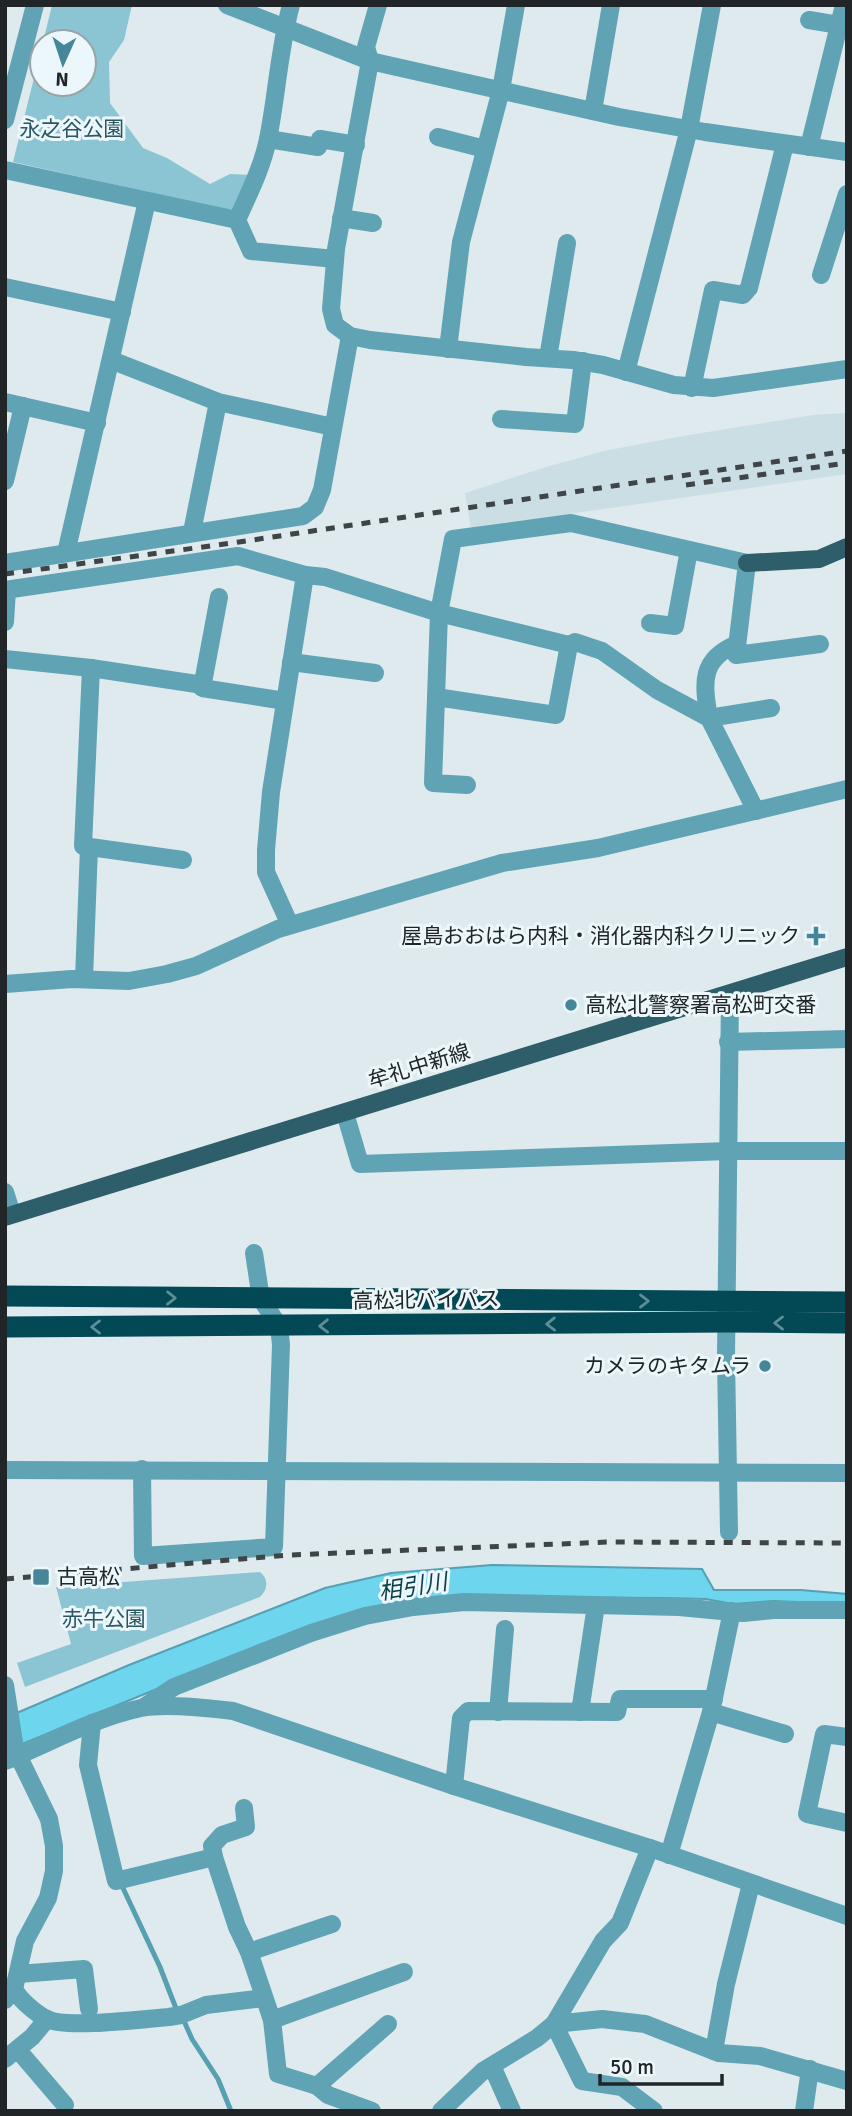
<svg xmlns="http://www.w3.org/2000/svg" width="852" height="2116" font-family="Signika,'Noto Sans JP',sans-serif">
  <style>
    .built { fill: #cbdee4 }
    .green { fill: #8bc5d4 }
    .water { fill: #6dd5ed; stroke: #56a0b2; stroke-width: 2 }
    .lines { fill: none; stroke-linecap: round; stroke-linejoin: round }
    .stream { stroke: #56a0b2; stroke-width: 5 }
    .minor { stroke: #5fa3b4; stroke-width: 18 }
    .major { stroke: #2e5e6a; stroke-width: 18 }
    .highway { stroke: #024855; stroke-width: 21 }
    .rail { stroke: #3f4446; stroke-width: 5; stroke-dasharray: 9 9; stroke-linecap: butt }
    .oneway { stroke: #5f8e97 }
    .poi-dot { fill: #458798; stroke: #ebf7fa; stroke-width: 2.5 }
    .labels { text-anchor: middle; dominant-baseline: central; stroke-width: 6; stroke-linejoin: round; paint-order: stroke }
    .park-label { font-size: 21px; fill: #2a5762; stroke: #ebf7fa }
    .poi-label { font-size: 21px; fill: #212527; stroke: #ebf7fa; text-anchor: end }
    .street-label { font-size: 21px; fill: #212527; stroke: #ebf7fa }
    .water-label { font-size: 23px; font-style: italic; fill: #0c3d48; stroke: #ebf7fa }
  </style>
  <rect width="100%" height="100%" fill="#deeaed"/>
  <polygon class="built" points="847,413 847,474 471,528 465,493 546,467 604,451 683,436 813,415"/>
  <g class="green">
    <polygon points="52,5 132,5 124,40 109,62 110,103 143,148 167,158 210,184 230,174 251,175 233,211 13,162 42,46 42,84 84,84 84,42 43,42"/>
    <path d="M260,1572C269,1579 268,1590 260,1597L25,1687L17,1663L71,1644L56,1587Z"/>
  </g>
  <polygon class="water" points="492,1565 702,1569 714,1590 801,1590 847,1594 847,1604 773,1601 733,1604 706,1599 666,1598 464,1597 223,1662 5,1751 5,1718 129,1665 325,1588 391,1573"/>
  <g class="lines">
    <g class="stream">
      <polyline points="122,1886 160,1967 177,2011"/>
      <polyline points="184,2021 192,2039 218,2079 231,2111"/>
    </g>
    <g class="minor">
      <polyline points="227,5 370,61 619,117 705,132 847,152"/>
      <polyline points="378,5 366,47 370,61 336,249 331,309 335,325 350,336 370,340 526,357 573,360 603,365 674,385 713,388 847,369"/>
      <polyline points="809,20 839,25"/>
      <polyline points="593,111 611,5"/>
      <polyline points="5,120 35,5"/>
      <polyline points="438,137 485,149"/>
      <polyline points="268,139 318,147 320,139 356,145"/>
      <polyline points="809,147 844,5"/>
      <path d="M5,170L237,220C249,193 262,168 268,139C277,95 279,49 291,5"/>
      <polyline points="341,218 373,223"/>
      <polyline points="237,220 251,251 335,259"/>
      <polyline points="821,275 847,194"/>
      <polyline points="5,287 122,312"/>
      <polyline points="448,349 461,242 501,90 516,5"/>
      <polyline points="548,358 567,243"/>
      <polyline points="111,360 218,402 333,427"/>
      <polyline points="626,372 689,129 712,5"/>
      <polyline points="692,388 713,290 743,295 749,288 785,144"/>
      <polyline points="5,402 97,423"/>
      <polyline points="501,419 575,424 583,361"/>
      <polyline points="5,481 23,406"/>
      <polyline points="192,532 218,402"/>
      <polyline points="66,553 147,201"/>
      <polyline points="5,563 303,516 315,507 322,490 350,336"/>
      <polyline points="5,590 238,556 305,575 325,577 439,613 569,645 556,715 436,697"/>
      <polyline points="219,597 202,688 285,701"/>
      <polyline points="5,622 7,590"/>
      <polyline points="650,623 675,626 689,550"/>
      <path d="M737,644C700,659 703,683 709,718L756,811"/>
      <polyline points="569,645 575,642 602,651 657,690 709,718 771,708"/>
      <polyline points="5,659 91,668 203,685"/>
      <polyline points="291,662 375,673"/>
      <polyline points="91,668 83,846 183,860"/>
      <polyline points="467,785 433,783 439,613 453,539 571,523 747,563 736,655 820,644"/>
      <polyline points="290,925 266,872 266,850 271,792 305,575"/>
      <polyline points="84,979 89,847"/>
      <polyline points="5,984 72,979 129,981 167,974 196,966 278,929 502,863 598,848 847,789"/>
      <polyline points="728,1042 847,1039"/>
      <polyline points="345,1113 360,1164 728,1151 847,1151"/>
      <polyline points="5,1192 12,1214"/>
      <polyline points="142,1469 143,1556 274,1547 281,1345 279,1326 261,1299 254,1253"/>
      <polyline points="5,1470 847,1473"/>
      <polyline points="729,1532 726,1358 730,994"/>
      <polyline points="5,1685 15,1749 49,1819 54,1846 54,1871 48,1898 25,1941 14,1989 5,2000"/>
      <polyline points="144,1707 174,1687 311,1633 365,1616 413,1607 464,1602 679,1607 743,1613 773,1610 847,1610"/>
      <polyline points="498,1712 505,1629"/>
      <polyline points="580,1712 596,1605"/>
      <polyline points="711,1712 785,1734"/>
      <polyline points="92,1723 88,1765 116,1881 214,1857 237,1927 249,1952 272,2020 278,2074 317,2086 388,2024"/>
      <polyline points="847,1737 824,1734 807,1814 847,1823"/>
      <path d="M5,1761C50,1743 94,1718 141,1708C166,1703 208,1708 233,1711L454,1786L650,1848L847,1916"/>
      <polyline points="454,1786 461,1718 468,1711 617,1712 620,1699 714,1699"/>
      <polyline points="650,1848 620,1923 603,1941 554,2024 582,2081 622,2087 654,2111"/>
      <polyline points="669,1855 711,1712 732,1611"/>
      <polyline points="214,1857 212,1846 222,1835 246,1827 244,1808"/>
      <polyline points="249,1952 332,1924"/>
      <polyline points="18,1974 84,1969 89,2009"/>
      <path d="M14,1989C20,2000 35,2013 47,2019C66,2029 144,2019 169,2017L181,2015L206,2005L264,1998"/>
      <polyline points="272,2020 404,1972"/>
      <polyline points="18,2050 65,2105"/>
      <polyline points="714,2051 726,1984 751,1884"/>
      <polyline points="5,2059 32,2037 47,2019"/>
      <polyline points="492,2066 512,2111"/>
      <polyline points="317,2086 328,2095 372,2111"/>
      <polyline points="441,2111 483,2071 537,2038 554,2024 602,2019 645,2024 719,2053 760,2056 847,2081"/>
      <polyline points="804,2111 810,2069"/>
    </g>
    <g class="major">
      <polyline points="747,563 819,559 847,547"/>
      <polyline points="5,1217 847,957"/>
    </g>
    <g class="highway">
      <polyline points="5,1296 847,1302"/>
      <polyline points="5,1327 727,1322 847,1323"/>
    </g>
    <g class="rail">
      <polyline points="686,485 847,463"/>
      <polyline points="5,574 239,542 847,451"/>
      <polyline points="5,1579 289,1555 608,1542 847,1543"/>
    </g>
  </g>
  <defs><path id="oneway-chevron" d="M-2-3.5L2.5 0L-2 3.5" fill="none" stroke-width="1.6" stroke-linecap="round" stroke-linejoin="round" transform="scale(1.75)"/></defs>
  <g class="oneway">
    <use href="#oneway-chevron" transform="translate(171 1298)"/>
    <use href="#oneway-chevron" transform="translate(644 1301)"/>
    <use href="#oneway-chevron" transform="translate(779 1323) rotate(-180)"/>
    <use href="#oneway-chevron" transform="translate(551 1324) rotate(179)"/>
    <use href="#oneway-chevron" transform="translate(324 1326) rotate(179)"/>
    <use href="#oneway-chevron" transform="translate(96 1327) rotate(180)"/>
  </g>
  <g class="poi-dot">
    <path d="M812.5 925.5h7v7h7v7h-7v7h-7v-7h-7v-7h7z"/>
    <circle cx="571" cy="1005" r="7"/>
    <circle cx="765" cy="1366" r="7"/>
    <rect x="32" y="1568" width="18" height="18" rx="3.5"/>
  </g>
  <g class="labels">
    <g class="park-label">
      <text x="72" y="129">永之谷公園</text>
      <text x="104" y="1619">赤牛公園</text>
    </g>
    <g class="poi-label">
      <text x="800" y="936">屋島おおはら内科・消化器内科クリニック</text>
      <text x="585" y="1005" text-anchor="start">高松北警察署高松町交番</text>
      <text x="751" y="1366">カメラのキタムラ</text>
      <text x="57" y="1577" text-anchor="start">古高松</text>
    </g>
    <g class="street-label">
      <text transform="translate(419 1066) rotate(-17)">牟礼中新線</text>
      <text transform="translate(426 1300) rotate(-1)">高松北バイパス</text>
    </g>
    <g class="water-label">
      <text transform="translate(413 1587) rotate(-9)">相引川</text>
    </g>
  </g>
  <rect width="852" height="2116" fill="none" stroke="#212527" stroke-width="14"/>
  <g transform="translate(63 63) rotate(183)"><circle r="33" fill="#ebf7fa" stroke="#9aa3a6" stroke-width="2"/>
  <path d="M0-5L12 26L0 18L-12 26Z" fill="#458798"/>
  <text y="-10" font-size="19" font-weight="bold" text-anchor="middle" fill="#212527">N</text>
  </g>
  <path d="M600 2074v10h122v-10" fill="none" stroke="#212527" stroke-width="3.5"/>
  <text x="610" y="2074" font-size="21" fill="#212527" stroke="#ebf7fa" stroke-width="5" paint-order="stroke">50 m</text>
</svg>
